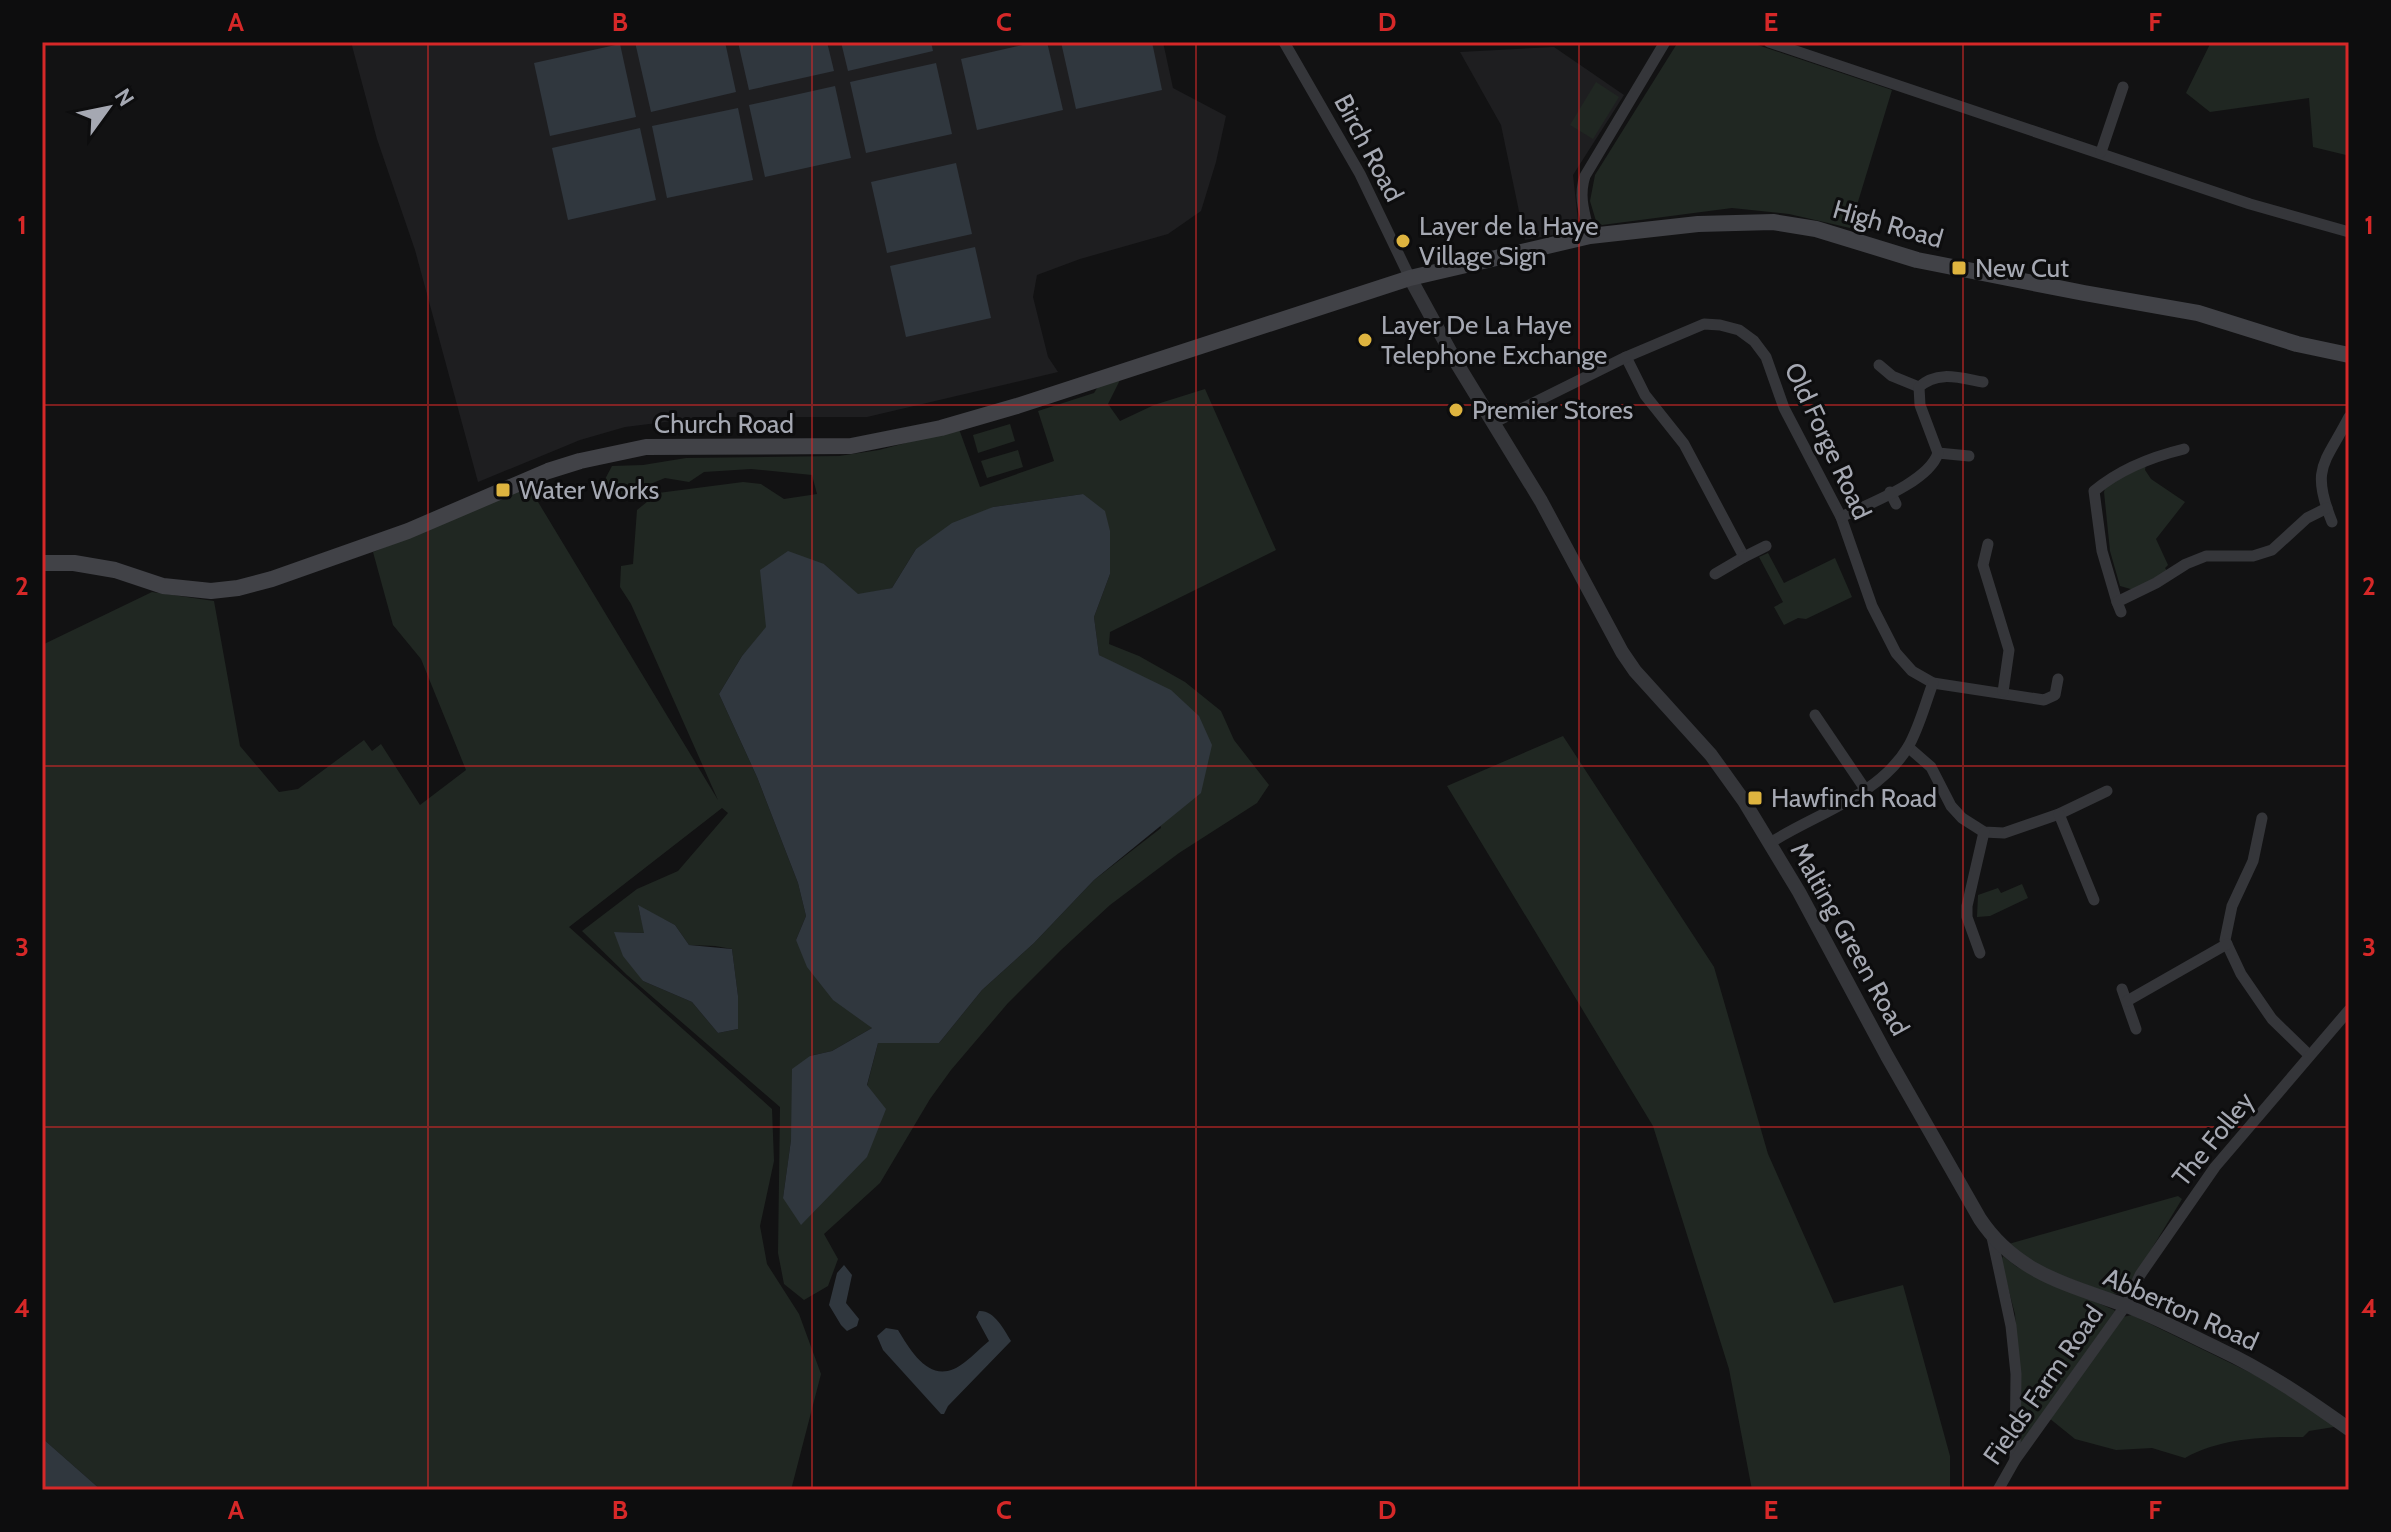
<svg xmlns="http://www.w3.org/2000/svg" width="2391" height="1532" font-family="Cabin,sans-serif">
  <style>
    .built { fill: #1e1e20 }
    .green { fill: #202722; fill-rule: evenodd }
    .water { fill: #30373e }
    .lines { fill: none; stroke-linecap: round; stroke-linejoin: round }
    .minor { stroke: #35363a; stroke-width: 11 }
    .tertiary { stroke: #35363a; stroke-width: 14 }
    .secondary { stroke: #414247; stroke-width: 16 }
    .grid { fill: none; stroke: #d62828; stroke-width: 2; stroke-opacity: 0.55 }
    .poi-dot { fill: #deb43f; stroke: #0d0d0e; stroke-width: 3 }
    .labels { text-anchor: middle; dominant-baseline: central; stroke-width: 6; stroke-linejoin: round; paint-order: stroke }
    .street-label { font-size: 26px; fill: #a5a8b2; stroke: #0d0d0e }
    .poi-label { font-size: 26px; fill: #a5a8b2; stroke: #0d0d0e; text-anchor: start }
    .neatline { fill: none; stroke: #d62828; stroke-width: 3 }
    .grid-label { font-size: 26px; text-anchor: middle; font-weight: bold; fill: #d62828 }
  </style>
  <rect width="100%" height="100%" fill="#121213"/>
  <g class="built">
    <polygon points="351,42 1163,42 1173,88 1226,116 1216,162 1201,211 1168,234 1080,259 1037,275 1033,297 1048,357 1058,372 867,417 705,417 625,427 580,440 478,482 415,250 377,139"/>
    <polygon points="1554,47 1624,95 1573,175 1579,230 1525,240 1501,125 1460,52"/>
  </g>
  <g class="green">
    <polygon points="1678,42 1749,42 1892,90 1850,228 1789,214 1732,208 1602,225 1596,221 1590,201 1595,175"/>
    <polygon points="2211,42 2349,42 2349,150 2346,155 2313,147 2309,98 2210,112 2186,93"/>
    <polygon points="1596,82 1619,97 1593,139 1570,125"/>
    <path d="M1120,380L1108,404L1120,421L1154,405L1205,389L1276,550L1110,632L1109,644L1139,656L1185,682L1221,711L1234,740L1269,785L1257,803L1179,853L1110,905L1061,950L1008,1003L951,1070L930,1099L880,1183L824,1234L838,1259L828,1286L804,1300L784,1284L778,1253L780,1107L627,975L582,931L637,889L678,871L728,813L722,808L569,927L772,1109L774,1161L760,1226L767,1264L799,1314L821,1374L791,1490H101L42,1438V645L152,592L214,601L240,746L279,792L298,789L364,740L372,751L381,744L420,805L466,770L421,659L393,625L373,552L529,487L718,800L631,604L620,587L621,566L633,564L637,510L658,493L743,482L761,484L784,499L817,494L812,475L751,469L704,472L689,482L665,478L623,495L603,483L612,466L643,465L686,458L839,456L879,450L959,429L980,487L1054,461L1038,411L1094,393L1099,385ZM1083,494L1110,574L1094,617L1099,655L1123,668L1161,828L1094,880L1034,943L982,990L939,1043H878L867,1086L783,1198L791,1140L810,1056L832,1051L872,1028L796,940L806,916L798,883L757,777L719,694L742,656L824,564L858,595L892,588L916,549L993,507ZM638,906L675,925L689,945L715,946L732,949L738,996V1029L718,1033L692,1002L643,981L615,932L645,933Z"/>
    <polygon points="1010,424 1015,441 978,453 973,435"/>
    <polygon points="1018,450 1023,467 987,478 981,461"/>
    <polygon points="2146,464 2145,470 2151,479 2185,502 2156,539 2168,565 2165,568 2167,571 2134,590 2120,586 2110,551 2104,492 2106,486"/>
    <polygon points="1768,553 1784,583 1835,558 1852,597 1806,619 1798,618 1784,625 1774,607 1783,602 1759,557"/>
    <polygon points="1563,736 1714,967 1768,1154 1834,1303 1903,1285 1950,1456 1950,1490 1752,1490 1729,1369 1653,1126 1447,786"/>
    <polygon points="2022,884 2028,898 1990,916 1977,917 1978,895 1998,888 2001,893"/>
    <polygon points="2178,1196 2182,1199 2129,1286 2121,1293 2111,1294 2031,1264 2005,1245"/>
    <polygon points="2003,1256 2017,1267 2114,1310 2116,1312 2020,1449 2019,1375 2015,1314 2001,1261"/>
    <path d="M2132,1315L2288,1391L2340,1426L2309,1431L2303,1437C2262,1437 2221,1438 2185,1458L2152,1448L2116,1450L2075,1439L2049,1418L2123,1317Z"/>
  </g>
  <g class="water">
    <polygon points="635,42 725,42 736,92 651,112"/>
    <polygon points="738,42 827,42 834,71 749,90"/>
    <polygon points="841,42 931,42 933,51 848,71"/>
    <polygon points="1036,42 1047,42 1063,110 977,130 961,59"/>
    <polygon points="1061,42 1152,42 1162,90 1076,109"/>
    <polygon points="620,44 636,117 550,136 534,63"/>
    <polygon points="936,63 952,134 866,153 850,82"/>
    <polygon points="835,86 851,158 765,177 749,105"/>
    <polygon points="738,108 753,180 667,198 652,126"/>
    <polygon points="640,128 656,200 568,220 552,148"/>
    <polygon points="956,163 972,234 887,253 871,182"/>
    <polygon points="975,247 991,318 906,337 890,266"/>
    <polygon points="1083,494 1105,511 1110,531 1110,574 1094,617 1099,655 1171,690 1199,716 1212,745 1201,793 1094,880 1034,943 982,990 939,1043 878,1043 867,1085 886,1109 867,1157 801,1225 783,1198 791,1140 792,1069 810,1056 832,1051 872,1028 833,1000 807,967 796,940 806,916 798,883 757,777 719,694 742,656 766,627 760,570 788,551 824,564 858,594 892,588 916,549 952,523 993,507"/>
    <polygon points="638,905 675,925 689,945 732,949 738,996 738,1029 718,1033 692,1002 643,981 623,956 614,932 644,933"/>
    <polygon points="844,1265 852,1275 846,1303 859,1319 857,1326 847,1331 841,1325 829,1305 837,1273"/>
    <path d="M979,1311C994,1310 1004,1329 1011,1341L948,1406L944,1414H941L883,1350L877,1336L886,1328L898,1330C913,1355 933,1388 965,1362C973,1356 980,1348 989,1341L976,1317Z"/>
    <polygon points="42,1438 101,1490 42,1490"/>
  </g>
  <g class="lines">
    <g class="minor">
      <polyline points="1284,42 1360,174 1410,278"/>
      <polyline points="1769,42 2250,204 2349,232"/>
      <polyline points="2101,152 2123,87"/>
      <path d="M1590,236C1585,215 1578,197 1585,176L1665,42"/>
      <polyline points="1626,357 1645,395 1684,444 1744,557 1715,574"/>
      <polyline points="1879,365 1892,376 1919,387"/>
      <polyline points="1493,423 1626,357 1704,324 1720,325 1739,330 1754,341 1766,357 1784,408 1841,517 1872,606 1896,653 1912,671 1933,683 2044,700 2055,695 2058,679"/>
      <polyline points="1938,453 1969,456"/>
      <polyline points="1890,492 1896,504"/>
      <path d="M1841,517C1868,504 1929,482 1938,453L1920,405L1919,387C1938,370 1960,378 1983,382"/>
      <path d="M2332,522C2310,467 2325,464 2349,417"/>
      <polyline points="1988,544 1983,565 2009,650 2003,692"/>
      <polyline points="1744,557 1766,546"/>
      <path d="M2117,602L2102,551L2094,491C2120,469 2151,457 2184,449"/>
      <polyline points="2121,612 2117,602 2156,583 2186,564 2206,556 2253,556 2272,550 2307,518 2327,508"/>
      <polyline points="1815,715 1865,789"/>
      <polyline points="1908,747 1931,767 1951,806 1962,818 1984,832 2004,833 2059,814 2107,791"/>
      <polyline points="2059,814 2094,900"/>
      <polyline points="2262,818 2253,861 2232,906 2225,940 2241,974 2272,1019 2309,1055"/>
      <path d="M1770,843C1815,814 1879,796 1908,747C1919,728 1925,704 1933,683"/>
      <polyline points="1980,953 1967,917 1967,906 1984,832"/>
      <polyline points="2122,989 2136,1029"/>
      <polyline points="2127,1001 2227,944"/>
      <polyline points="1992,1237 2011,1326 2016,1374 2015,1460"/>
      <polyline points="1998,1490 2015,1460 2126,1305 2140,1275 2215,1167 2349,1010"/>
    </g>
    <path class="tertiary" d="M1410,278L1456,362L1541,501L1622,652L1635,671L1711,755L1744,801L1799,892L1887,1056L1980,1219C2016,1273 2067,1284 2124,1305C2156,1317 2187,1334 2219,1349C2266,1371 2307,1399 2349,1429"/>
    <polyline class="secondary" points="42,563 74,563 115,570 163,586 211,591 238,588 272,579 408,531 548,471 580,461 646,447 851,446 941,428 1017,406 1410,278 1590,236 1698,224 1773,222 1816,229 1917,260 2084,293 2198,313 2297,344 2349,355"/>
  </g>
  <path class="grid" d="M428,42V1490M812,42V1490M1196,42V1490M1579,42V1490M1963,42V1490M42,405H2349M42,766H2349M42,1127H2349"/>
  <g class="poi-dot">
    <circle cx="1403" cy="241" r="8"/>
    <rect x="1951" y="260" width="16" height="16" rx="4"/>
    <circle cx="1365" cy="340" r="8"/>
    <circle cx="1456" cy="410" r="8"/>
    <rect x="495" y="482" width="16" height="16" rx="4"/>
    <rect x="1747" y="790" width="16" height="16" rx="4"/>
  </g>
  <g class="labels">
    <g class="street-label">
      <text transform="translate(1369 148) rotate(62)">Birch Road</text>
      <text transform="translate(1888 224) rotate(16)">High Road</text>
      <text x="724" y="424">Church Road</text>
      <text transform="translate(1828 441) rotate(65)">Old Forge Road</text>
      <text transform="translate(1850 939) rotate(61)">Malting Green Road</text>
      <text transform="translate(2213 1139) rotate(-51)">The Folley</text>
      <text transform="translate(2181 1309) rotate(24)">Abberton Road</text>
      <text transform="translate(2043 1385) rotate(-55)">Fields Farm Road</text>
    </g>
    <g class="poi-label">
      <text x="1419" y="226">Layer de la Haye<tspan x="1419" dy="30">Village Sign</tspan></text>
      <text x="1975" y="268">New Cut</text>
      <text x="1381" y="325">Layer De La Haye<tspan x="1381" dy="30">Telephone Exchange</tspan></text>
      <text x="1472" y="410">Premier Stores</text>
      <text x="519" y="490">Water Works</text>
      <text x="1771" y="798">Hawfinch Road</text>
    </g>
  </g>
  <rect width="2391" height="1532" fill="none" stroke="#0d0d0e" stroke-width="88"/>
  <g transform="translate(108 108) rotate(57)" stroke="#0d0d0e" stroke-width="6" paint-order="stroke">
  <path d="M0-6L14 30L0 20L-14 30Z" fill="#a5a8b2"/>
  <text y="-12" font-size="22" font-weight="bold" text-anchor="middle" fill="#a5a8b2">N</text>
  </g>
  <rect x="44" y="44" width="2303" height="1444" class="neatline"/>
  <g class="grid-label">
    <text x="236" y="31">A</text>
    <text x="620" y="31">B</text>
    <text x="1004" y="31">C</text>
    <text x="1387" y="31">D</text>
    <text x="1771" y="31">E</text>
    <text x="2155" y="31">F</text>
    <text x="22" y="234">1</text>
    <text x="2369" y="234">1</text>
    <text x="22" y="595">2</text>
    <text x="2369" y="595">2</text>
    <text x="22" y="956">3</text>
    <text x="2369" y="956">3</text>
    <text x="22" y="1317">4</text>
    <text x="2369" y="1317">4</text>
    <text x="236" y="1519">A</text>
    <text x="620" y="1519">B</text>
    <text x="1004" y="1519">C</text>
    <text x="1387" y="1519">D</text>
    <text x="1771" y="1519">E</text>
    <text x="2155" y="1519">F</text>
  </g>
</svg>
